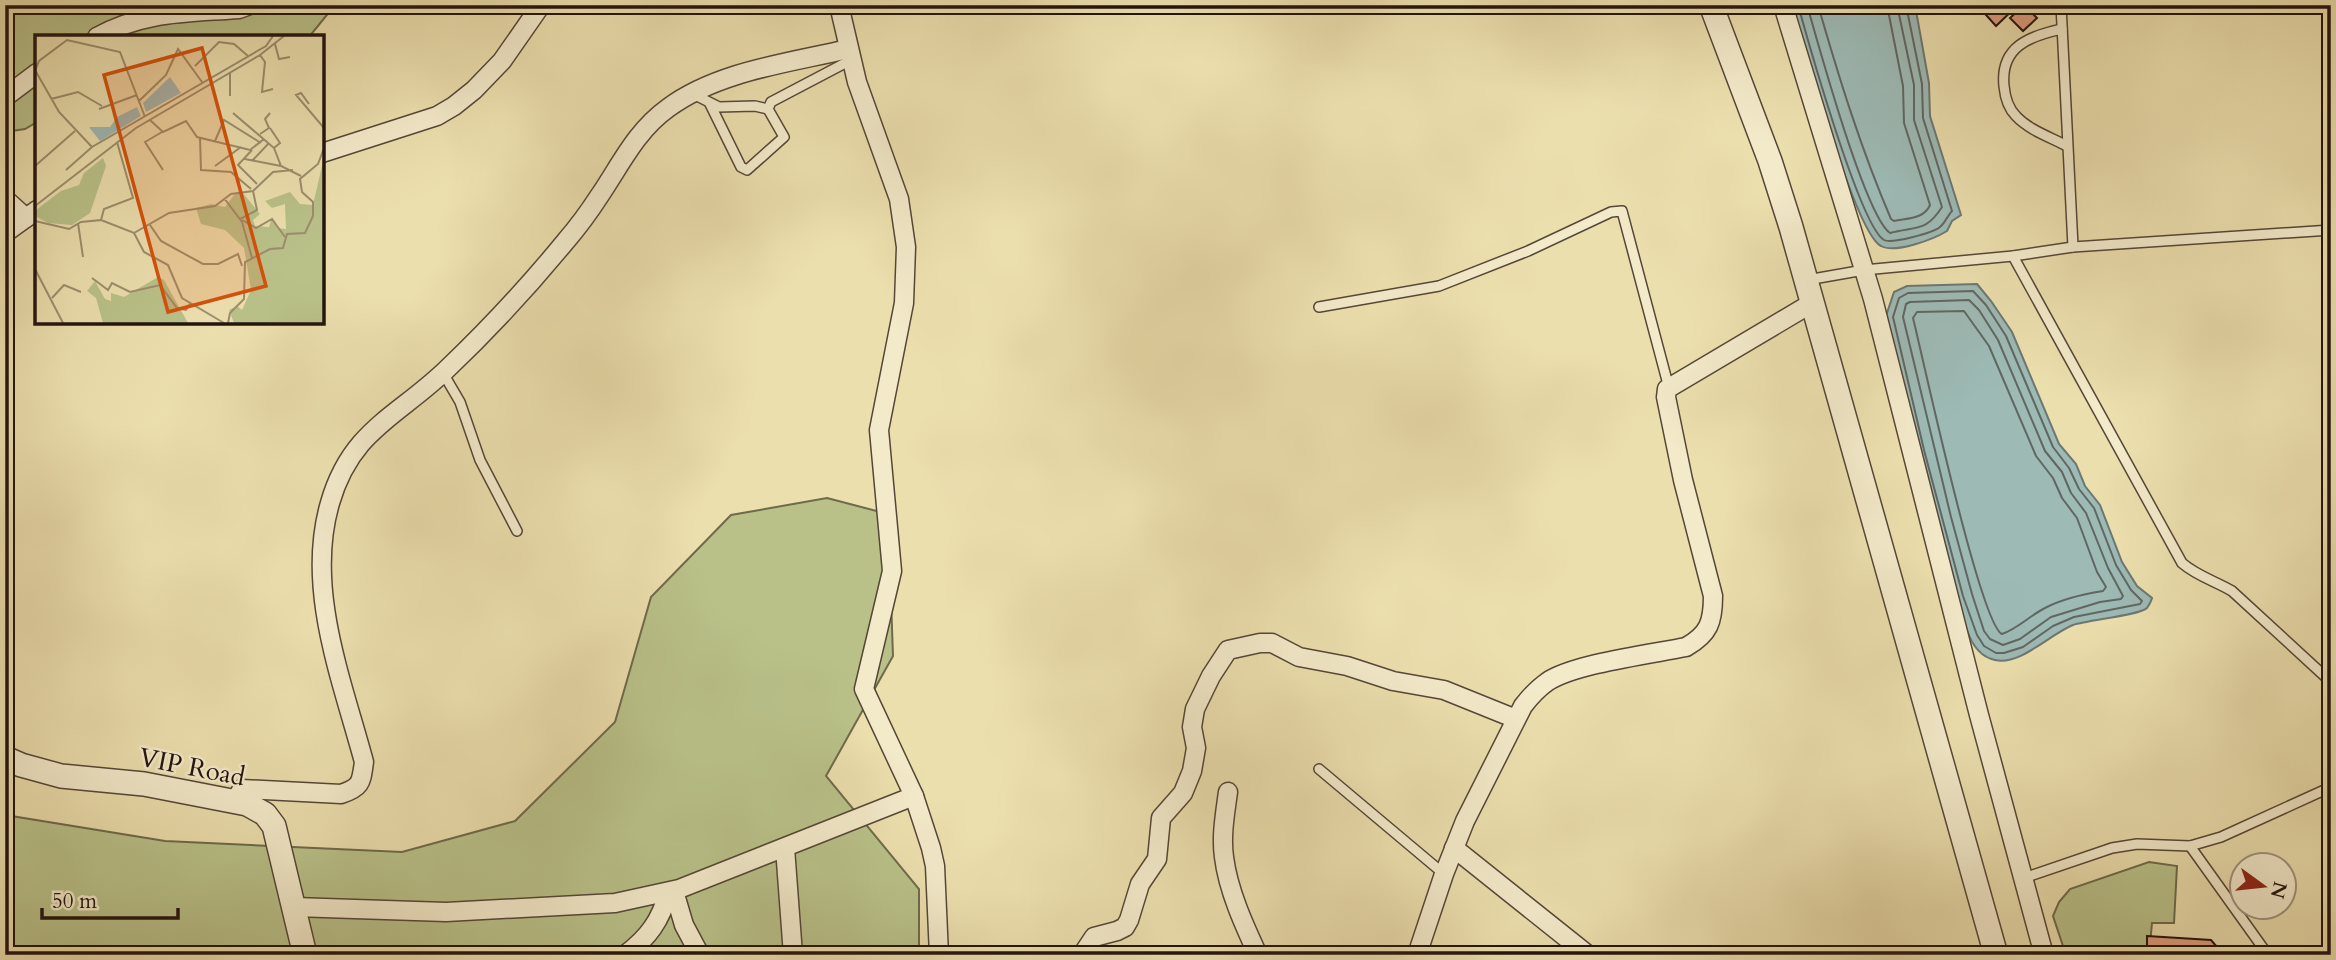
<svg xmlns="http://www.w3.org/2000/svg" width="2336" height="960" font-family="Cardo,serif">
  <style>
    .green { fill: #b9c189; stroke: #6e6a4c; stroke-width: 2 }
    .water { fill: #9dbab5; stroke: #6c7873; stroke-width: 2 }
    .lines { fill: none; stroke-linecap: round; stroke-linejoin: round }
    .shore { stroke: #606762; stroke-width: 2 }
    .building { fill: #df9f7e; stroke: #23140f; stroke-width: 2 }
    .service-casing { stroke: #554737; stroke-width: 12 }
    .minor-casing { stroke: #554737; stroke-width: 21 }
    .tertiary-casing { stroke: #554737; stroke-width: 26 }
    .service { stroke: #f3eaca; stroke-width: 9 }
    .minor { stroke: #f3eaca; stroke-width: 18 }
    .tertiary { stroke: #f3eaca; stroke-width: 23 }
    .labels { text-anchor: middle; dominant-baseline: central; stroke-width: 5; stroke-linejoin: round; paint-order: stroke }
    .street-label { font-size: 26px; fill: #23140f; stroke: #f3eaca }
    .inset-road { fill: none; stroke: #9c8e6e; stroke-width: 2 }
    .view { fill: #d4520c; fill-opacity: 0.15; stroke: #d4520c; stroke-width: 3.5 }
    .inset-edge { fill: none; stroke: #23140f; stroke-width: 3.5 }
  </style>
  <rect width="100%" height="100%" fill="#ecdfae"/>
  <filter id="stains"><feTurbulence type="fractalNoise" baseFrequency=".00286" numOctaves="4"/><feColorMatrix values="0 0 0 0 .2 0 0 0 0 .09 0 0 0 0 .02 0 0 0 .5 -.17"/></filter>
  <radialGradient id="worn" r=".72"><stop offset=".6" stop-color="#630" stop-opacity="0"/><stop offset="1" stop-color="#630" stop-opacity=".3"/></radialGradient>
  <g class="green">
    <polygon points="5,5 335,5 309,37 37,37 37,122 25,129 5,132"/>
    <polygon points="827,498 888,514 893,656 826,776 919,889 919,955 5,955 5,815 165,841 402,852 515,821 615,722 651,597 731,515"/>
    <polygon points="2149,862 2177,866 2174,923 2152,923 2149,955 2066,955 2053,916 2059,902 2070,889"/>
  </g>
  <g class="water">
    <path d="M1791,5H1912L1917,16L1929,83L1930,116L1961,215L1952,221L1947,231C1934,239 1895,254 1881,246C1855,233 1803,43 1791,5Z"/>
    <path d="M1977,284L1991,301L2012,332L2059,444L2076,464L2085,486L2100,505L2122,562L2137,586L2152,598C2151,602 2149,605 2147,608C2140,615 2089,620 2073,625C2050,634 2020,666 1995,660C1969,655 1964,620 1957,599L1886,316L1894,292L1907,286Z"/>
  </g>
  <g class="lines">
    <g class="shore">
      <path d="M1798,5C1808,41 1860,226 1884,240C1891,244 1933,233 1940,227C1945,223 1948,215 1952,211L1923,118L1922,84L1906,5"/>
      <path d="M1807,5C1818,43 1865,216 1890,233C1917,226 1926,232 1942,207L1914,120V85L1897,5"/>
      <path d="M1818,5C1839,78 1861,149 1891,219L1894,221C1908,218 1924,219 1930,205L1904,123L1903,86L1887,5"/>
      <polygon points="1973,291 1986,305 2006,336 2053,447 2069,468 2079,489 2094,508 2116,565 2131,590 2142,601 2140,604 2074,617 2053,626 2023,647 2004,653 1996,653 1984,646 1977,635 1963,596 1924,450 1893,317 1899,298 1908,293"/>
      <polygon points="1969,300 1979,310 1998,340 2045,451 2062,472 2071,493 2086,513 2108,568 2123,596 2121,599 2100,602 2051,617 2020,639 2003,645 1990,639 1984,631 1972,594 1951,517 1903,317 1906,304 1910,302"/>
      <path d="M1964,311L1989,346L2036,456L2053,478L2062,498L2077,518L2097,572L2106,587L2103,591C2084,594 2062,599 2045,608C2029,616 2019,628 2002,634C1980,624 1923,358 1913,318L1917,312Z"/>
    </g>
  </g>
  <g class="building">
    <polygon points="1977,5 2018,5 1996,26"/>
    <polygon points="2024,5 2037,18 2023,31 2010,18"/>
    <polygon points="2147,936 2211,940 2224,955 2140,955 2140,949 2147,949"/>
  </g>
  <g class="lines">
    <g class="service-casing">
      <g id="service">
        <polyline points="2061,5 2073,247"/>
        <path d="M2062,29C2029,36 2000,47 2004,86C2005,97 2008,108 2016,116C2029,130 2050,137 2067,146"/>
        <polyline points="693,94 719,107 755,106 768,109"/>
        <polyline points="710,104 741,167 747,170 784,137 768,109 771,102 851,60"/>
        <path d="M2013,256L2182,563C2197,576 2215,581 2232,591L2331,682"/>
        <polyline points="1807,280 1864,270 2013,256 2073,247 2331,230"/>
        <polyline points="1319,307 1439,286 1528,251 1611,212 1622,211 1669,388"/>
        <polyline points="443,373 460,402 480,460 517,531"/>
        <polyline points="1319,769 1444,874"/>
        <polyline points="2190,846 2268,955"/>
        <polyline points="2024,878 2112,848 2137,844 2190,846 2221,837 2331,787"/>
      </g>
    </g>
    <g class="minor-casing">
      <g id="minor">
        <polyline points="839,5 857,82 899,199 906,247 904,303 879,430 892,571 864,689 914,796 931,848 935,866 939,955"/>
        <polyline points="1783,5 1873,299 1979,715 2044,955"/>
        <path d="M97,37C144,11 187,13 239,9L250,5"/>
        <polyline points="5,97 37,73"/>
        <polyline points="322,153 437,116 454,106 474,90 502,61 541,5"/>
        <polyline points="5,199 26,218"/>
        <polyline points="5,233 37,210"/>
        <path d="M1228,792C1225,814 1221,836 1224,857C1228,890 1244,925 1258,955"/>
        <path d="M235,801L242,789L341,794C362,787 361,782 364,762C342,680 305,588 330,503C351,430 397,417 446,370C488,330 528,287 565,242C578,227 589,212 600,195C621,164 636,131 668,108C718,71 789,63 848,49"/>
        <polyline points="785,848 793,955"/>
        <polyline points="1454,848 1588,955"/>
        <polyline points="674,891 684,925 700,955"/>
        <polyline points="294,907 446,912 615,903 679,889 914,796"/>
        <path d="M625,955C648,938 661,920 668,893"/>
        <polyline points="1082,955 1094,937 1117,931 1125,927 1129,920 1140,884 1157,859 1161,818 1183,793 1192,771 1196,748 1192,727 1195,709 1211,676 1228,650 1260,643 1272,643 1299,657 1347,666 1393,681 1444,690 1516,719"/>
        <path d="M1417,955L1444,874L1465,821L1523,706C1530,697 1537,689 1547,682C1573,664 1651,654 1686,647C1709,634 1713,622 1713,596L1683,480L1666,397L1667,389L1812,303"/>
      </g>
    </g>
    <g class="tertiary-casing">
      <g id="tertiary">
        <polyline points="1711,5 1770,161 1791,227 1996,955"/>
        <polyline points="5,758 21,765 61,776 144,784 247,804 265,814 274,826 305,955"/>
      </g>
    </g>
    <use href="#service" class="service"/>
    <use href="#minor" class="minor"/>
    <use href="#tertiary" class="tertiary"/>
  </g>
  <g class="labels">
    <g class="street-label">
      <text transform="translate(192 767) rotate(11)">VIP Road</text>
    </g>
  </g>
  <g transform="translate(35 35)">
    <rect width="289" height="289" fill="#ecdfae"/>
    <path d="M289,122V288H199L194,275L202,271L207,275L216,255L209,213L190,195L166,189L161,173L176,169L190,172L199,160L207,157L225,179L218,185L220,191L234,192L237,182L243,193L251,194L250,169L237,173L230,166L255,157L265,169L278,170ZM68,123L71,131L55,178L37,190L13,188L0,181L1,175L26,156L44,150L49,138ZM123,242L129,245L153,288H68L61,263L52,256L60,246L70,264L76,266V258L89,262Z" fill="#b9c189"/>
    <path d="M135,42L146,58L111,77L108,68ZM102,72L106,81L65,106L54,92H75L82,82Z" fill="#9dbab5"/>
    <path class="inset-road" d="M240,9L244,24L255,22M225,20L230,27L227,57L238,54M160,31L184,7L199,9L213,21M0,35L24,77L57,112M0,36L4,26L32,5L85,17L110,82M195,61V38M16,64L43,57L67,71M104,66L131,40L143,14L167,47M274,69L266,58L261,60L289,93M64,74L102,60M198,78L239,113L246,131L266,141M115,85L128,97L151,86L162,102L215,115L229,104M235,93L245,108L239,113M127,97L110,107L128,135M225,99L234,93L230,84L235,78M165,103L166,135L196,137L216,154M180,106L189,85L226,108M217,115L203,130L222,149M210,124L246,131M217,126L234,108M0,131L40,96M180,131L206,112M31,135L57,112L231,11L238,1M189,163L207,187L217,223M0,171L101,93L225,20L249,1M205,184L222,175L218,156M66,185L99,198L134,178L180,171L196,159L218,156L238,137L258,135M207,185L221,193L237,184L250,202M0,186L34,194L46,187L66,185L69,174L98,163L82,107M43,188L48,222M115,190L126,206L168,229H183L203,219L207,231M99,198L109,217L133,230L147,263L189,288M0,234L28,288M57,243L73,255L77,248L95,257L125,250L142,273L151,275L155,269M17,263L29,250L46,257M193,288L195,278L209,264L210,227L235,214L248,213L252,199L270,198L278,181V167L267,157L265,144L283,129L289,113"/>
    <path class="view" d="M167,13L231,251L133,277L69,40Z"/>
    <rect width="289" height="289" class="inset-edge"/>
  </g>
  <rect width="2336" height="960" fill="none" stroke="#ecdfae" stroke-width="28"/>
  <rect x="7" y="7" width="2322" height="946" fill="none" stroke="#23140f" stroke-width="3.5"/>
  <rect x="14" y="14" width="2308" height="932" fill="none" stroke="#23140f" stroke-width="2"/>
  <g transform="translate(2263 886) rotate(105)"><circle r="33" fill="#f3eaca" stroke="#a0947f" stroke-width="2"/>
  <path d="M0-5L12 26L0 18L-12 26Z" fill="#8f2418"/>
  <text y="-10" font-size="19" font-weight="bold" text-anchor="middle" fill="#23140f">N</text>
  </g>
  <path d="M42 908v10h136v-10" fill="none" stroke="#23140f" stroke-width="3.5"/>
  <text x="52" y="908" font-size="21" fill="#23140f" stroke="#f3eaca" stroke-width="5" paint-order="stroke">50 m</text>
  <rect width="100%" height="100%" filter="url(#stains)"/>
  <rect width="100%" height="100%" fill="url(#worn)"/>
</svg>
